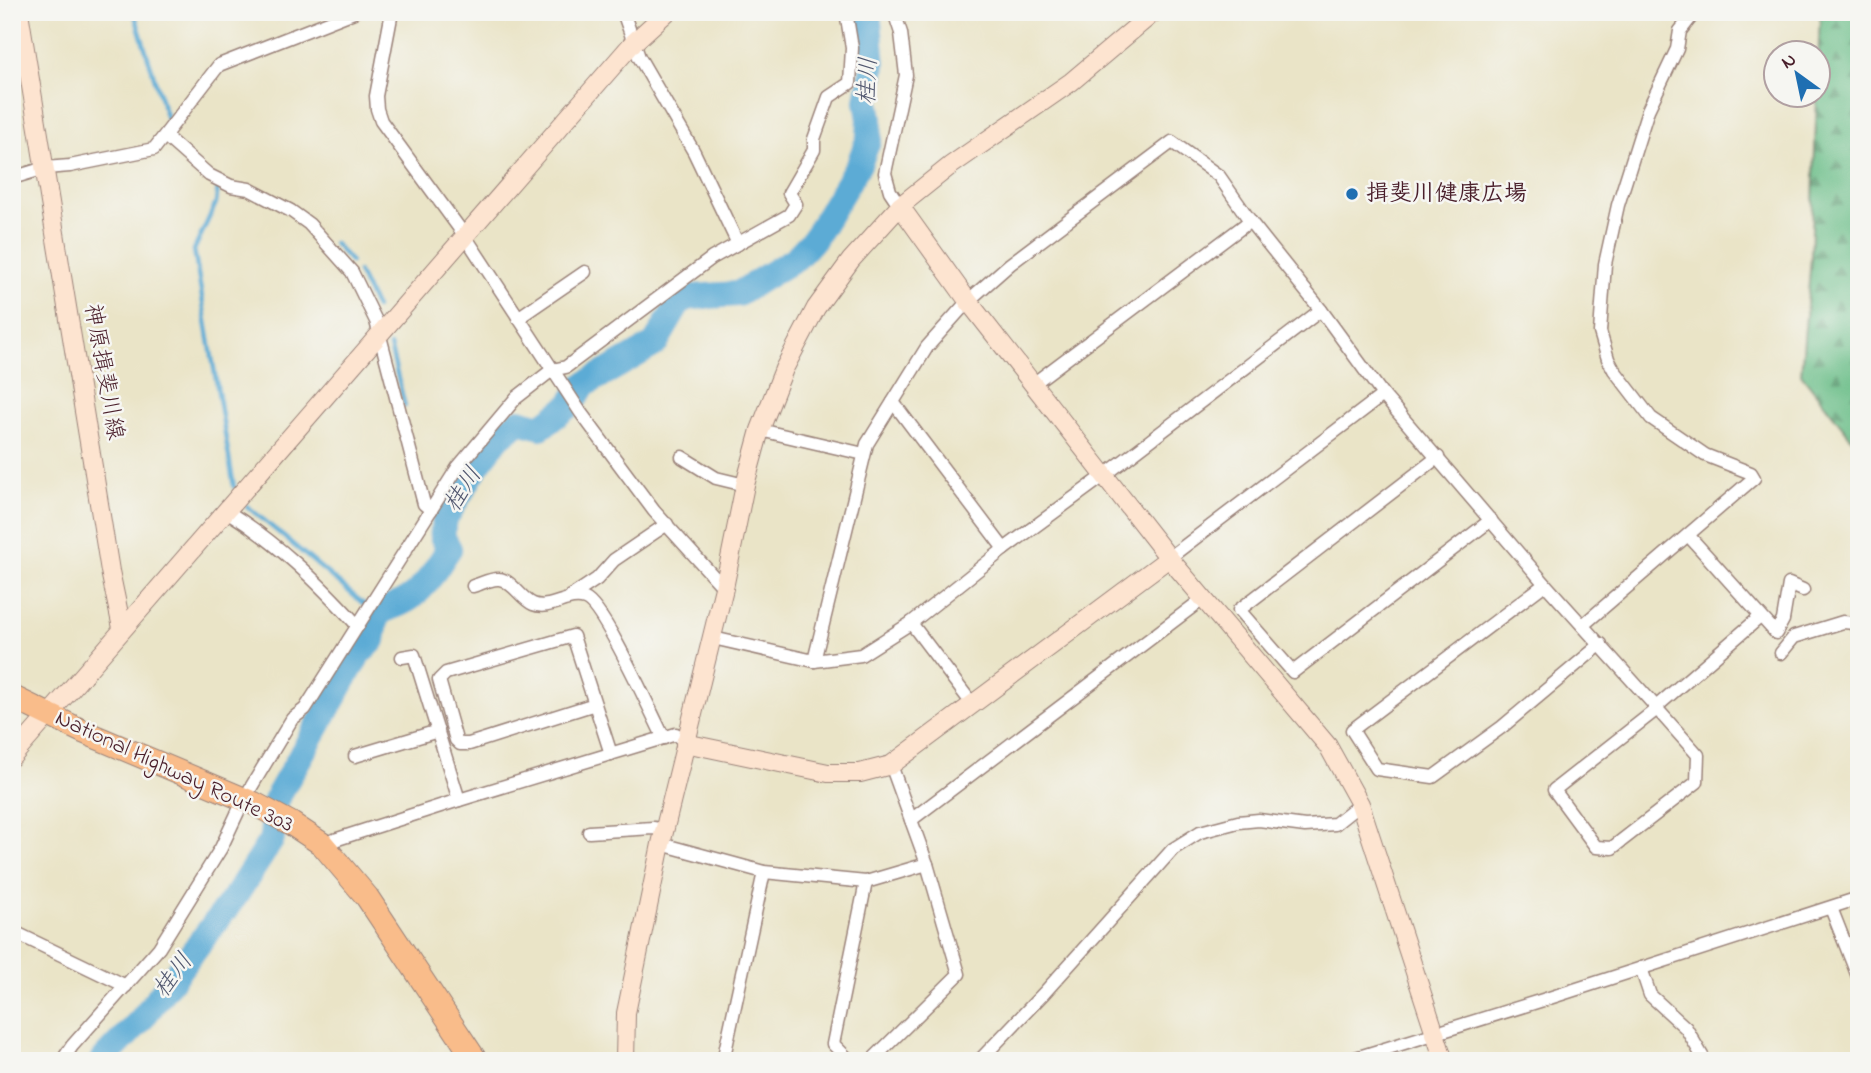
<svg xmlns="http://www.w3.org/2000/svg" width="1871" height="1073" font-family="'Indie Flower','Klee One',sans-serif">
  <style>
    .forest { fill: url(#forest-firs); stroke: #5c6f5b; stroke-width: 2 }
    .lines { fill: none; stroke-linecap: round; stroke-linejoin: round }
    .stream { stroke: #5babd5; stroke-width: 4.5 }
    .river { stroke: #5babd5; stroke-width: 26 }
    .street-casing { stroke: #9a8279; stroke-width: 15 }
    .secondary-casing { stroke: #9a8279; stroke-width: 20 }
    .highway-casing { stroke: #9a8279; stroke-width: 25 }
    .street { stroke: #fff; stroke-width: 12 }
    .secondary { stroke: #fde4d0; stroke-width: 18 }
    .highway { stroke: #f9bc8a; stroke-width: 23 }
    .poi-dot { fill: #1f6fb2; stroke: #f6f6f2; stroke-width: 2.5 }
    .labels { text-anchor: middle; dominant-baseline: central; stroke-width: 5; stroke-linejoin: round; paint-order: stroke }
    .poi-label { font-size: 23px; font-weight: bold; fill: #4a1f2b; stroke: #f6f6f2; text-anchor: start }
    .street-label { font-size: 23px; fill: #4a1f2b; stroke: #f6f6f2 }
    .water-label { font-size: 24px; font-style: italic; fill: #51576f; stroke: #f6f6f2 }
  </style>
  <defs>
    <pattern id="forest-firs" width="22" height="20" patternUnits="userSpaceOnUse" patternTransform="scale(1.75)"><rect width="22" height="20" fill="#6ebf8b"/><path d="M5 1l3.5 6h-7zM16 11l3.5 6h-7z" fill="#5c9b72"/></pattern>
  </defs>
  <rect width="100%" height="100%" fill="#f6f6f2"/>
  <filter id="ink" filterUnits="userSpaceOnUse"><feTurbulence type="fractalNoise" baseFrequency=".0143" numOctaves="2"/><feDisplacementMap in="SourceGraphic" scale="14" xChannelSelector="R" yChannelSelector="G"/><feConvolveMatrix kernelMatrix="1 2 1 2 8 2 1 2 1" color-interpolation-filters="sRGB"/></filter>
  <filter id="wash" filterUnits="userSpaceOnUse"><feTurbulence type="fractalNoise" baseFrequency=".00686" numOctaves="4" result="noise"/><feDisplacementMap in="SourceGraphic" scale="28" xChannelSelector="R" yChannelSelector="G"/><feGaussianBlur stdDeviation="1.57" result="paint"/><feColorMatrix in="noise" values="0 0 0 0 0 0 0 0 0 0 0 0 0 0 0 0 0 1.4 0 .05"/><feComposite in="paint" operator="in"/></filter>
  <g filter="url(#wash)">
    <rect width="100%" height="100%" fill="#eae4c7"/>
    <polygon class="forest" points="1820,12 1859,12 1859,448 1801,374 1811,258"/>
    <g class="lines">
      <g class="stream">
        <polyline points="134,12 167,119"/>
        <polyline points="218,186 216,203 194,250 234,487"/>
        <polyline points="334,243 351,262"/>
        <polyline points="358,272 376,308"/>
        <polyline points="390,346 405,406"/>
        <polyline points="441,502 450,510"/>
        <polyline points="247,506 365,605"/>
      </g>
      <path class="river" d="M102,1061L141,1020L236,895L272,839L275,801L358,655L373,640L377,614C387,608 397,606 407,600C426,589 436,567 449,549L442,536L445,519L478,464L499,437L519,421L541,427L570,405L584,385L655,344L680,301L692,297L738,294L796,258L814,239L859,164L869,138L870,119L867,101L873,65L868,12"/>
    </g>
  </g>
  <g filter="url(#ink)">
    <g class="lines">
      <g class="street-casing">
        <g id="street">
          <polyline points="392,12 376,96 377,109 381,121 465,236 581,413 654,511 724,588"/>
          <polyline points="623,12 639,57 694,152 738,244"/>
          <polyline points="894,12 901,33 906,75 885,173 890,191 900,206"/>
          <polyline points="165,136 209,175 231,186 249,189 291,211 309,224 352,272 376,321 424,504 431,510"/>
          <polyline points="12,178 45,168 70,166 154,149 219,65 354,12"/>
          <polyline points="518,318 585,272"/>
          <polyline points="1033,384 1250,221"/>
          <polyline points="893,402 1004,549"/>
          <polyline points="760,430 864,454"/>
          <polyline points="682,457 716,478 745,485"/>
          <polyline points="1438,457 1239,610 1293,672 1491,520"/>
          <path d="M225,510C277,542 317,581 358,626"/>
          <polyline points="1688,535 1776,633 1783,620 1789,584 1803,590"/>
          <polyline points="1169,558 1383,395"/>
          <polyline points="1545,584 1352,730 1377,769 1433,777 1502,727 1601,644"/>
          <path d="M473,586C481,584 491,578 499,579C512,580 521,599 533,604C550,611 568,593 585,599C604,606 652,715 664,738"/>
          <polyline points="570,597 597,579 614,560 667,524"/>
          <polyline points="911,623 973,705"/>
          <polyline points="1583,625 1754,478 1751,473 1705,455 1651,418 1614,370 1608,359 1600,332 1605,264 1618,205 1648,110 1677,49 1680,31 1695,12"/>
          <polyline points="713,638 814,661 861,655 911,623 1004,549 1105,475 1321,310"/>
          <polyline points="1781,653 1794,637 1843,622 1854,623 1859,630"/>
          <polyline points="402,657 414,655 459,800"/>
          <polyline points="814,661 867,444 927,347 968,301 1010,264 1172,142 1219,176 1253,225 1321,310 1383,395 1545,584 1656,707 1657,709 1698,755 1697,782 1612,848 1596,847 1554,790 1657,709"/>
          <polyline points="595,704 469,744 460,744 456,740 439,680 446,673 573,636 611,754"/>
          <polyline points="1656,707 1760,617"/>
          <polyline points="355,756 438,731"/>
          <polyline points="911,820 1204,598"/>
          <polyline points="589,832 653,828 665,830"/>
          <polyline points="322,844 459,800 676,734 685,743"/>
          <polyline points="661,844 764,872 866,882 927,864"/>
          <polyline points="1831,908 1859,979"/>
          <polyline points="12,931 126,986"/>
          <polyline points="1641,968 1650,995 1686,1028 1705,1061"/>
          <polyline points="62,1061 72,1046 159,948 221,848 244,799 292,719 305,709 458,467 516,398 552,370 566,367 712,258 789,215 796,204 789,193 814,150 814,139 829,97 850,83 852,48 846,12"/>
          <polyline points="723,1061 764,872"/>
          <polyline points="850,1061 833,1044 866,882"/>
          <polyline points="871,1061 959,974 927,864 891,765"/>
          <polyline points="979,1061 1044,993 1173,849 1200,832 1238,822 1259,820 1305,826 1335,824 1360,804"/>
          <polyline points="1346,1061 1543,1000 1859,898"/>
          <polyline points="1848,1061 1859,1059"/>
        </g>
      </g>
      <g class="secondary-casing">
        <g id="secondary">
          <polyline points="19,12 110,571 122,628"/>
          <polyline points="900,206 968,301 1169,558 1328,746 1360,804 1444,1061"/>
          <polyline points="685,743 828,773 860,773 891,765 1169,558"/>
          <polyline points="12,757 632,44 667,12"/>
          <polyline points="625,1061 626,1013 661,844 724,588 745,485 760,430 784,369 816,308 851,260 900,206 950,166 1071,82 1154,12"/>
        </g>
      </g>
      <g class="highway-casing">
        <polyline id="highway" points="12,697 84,732 253,803 292,824 322,844 367,897 476,1061"/>
      </g>
      <use href="#street" class="street"/>
      <use href="#secondary" class="secondary"/>
      <use href="#highway" class="highway"/>
    </g>
  </g>
  <circle class="poi-dot" cx="1352" cy="194" r="7"/>
  <g class="labels">
    <g class="poi-label">
      <text x="1366" y="194">揖斐川健康広場</text>
    </g>
    <g class="street-label">
      <text transform="translate(103 372) rotate(80)">神原揖斐川線</text>
      <text transform="translate(174 772) rotate(25)">National Highway Route 303</text>
    </g>
    <g class="water-label">
      <text transform="translate(869 81) rotate(-87)">桂川</text>
      <text transform="translate(464 490) rotate(-57)">桂川</text>
      <text transform="translate(174 976) rotate(-53)">桂川</text>
    </g>
  </g>
  <rect width="1871" height="1073" fill="none" stroke="#f6f6f2" stroke-width="42"/>
  <g transform="translate(1797 74) rotate(327)"><circle r="33" fill="#f6f6f2" stroke="#b1a0a2" stroke-width="2"/>
  <path d="M0-5L12 26L0 18L-12 26Z" fill="#1f6fb2"/>
  <text y="-10" font-size="19" font-weight="bold" text-anchor="middle" fill="#4a1f2b">N</text>
  </g>
</svg>
